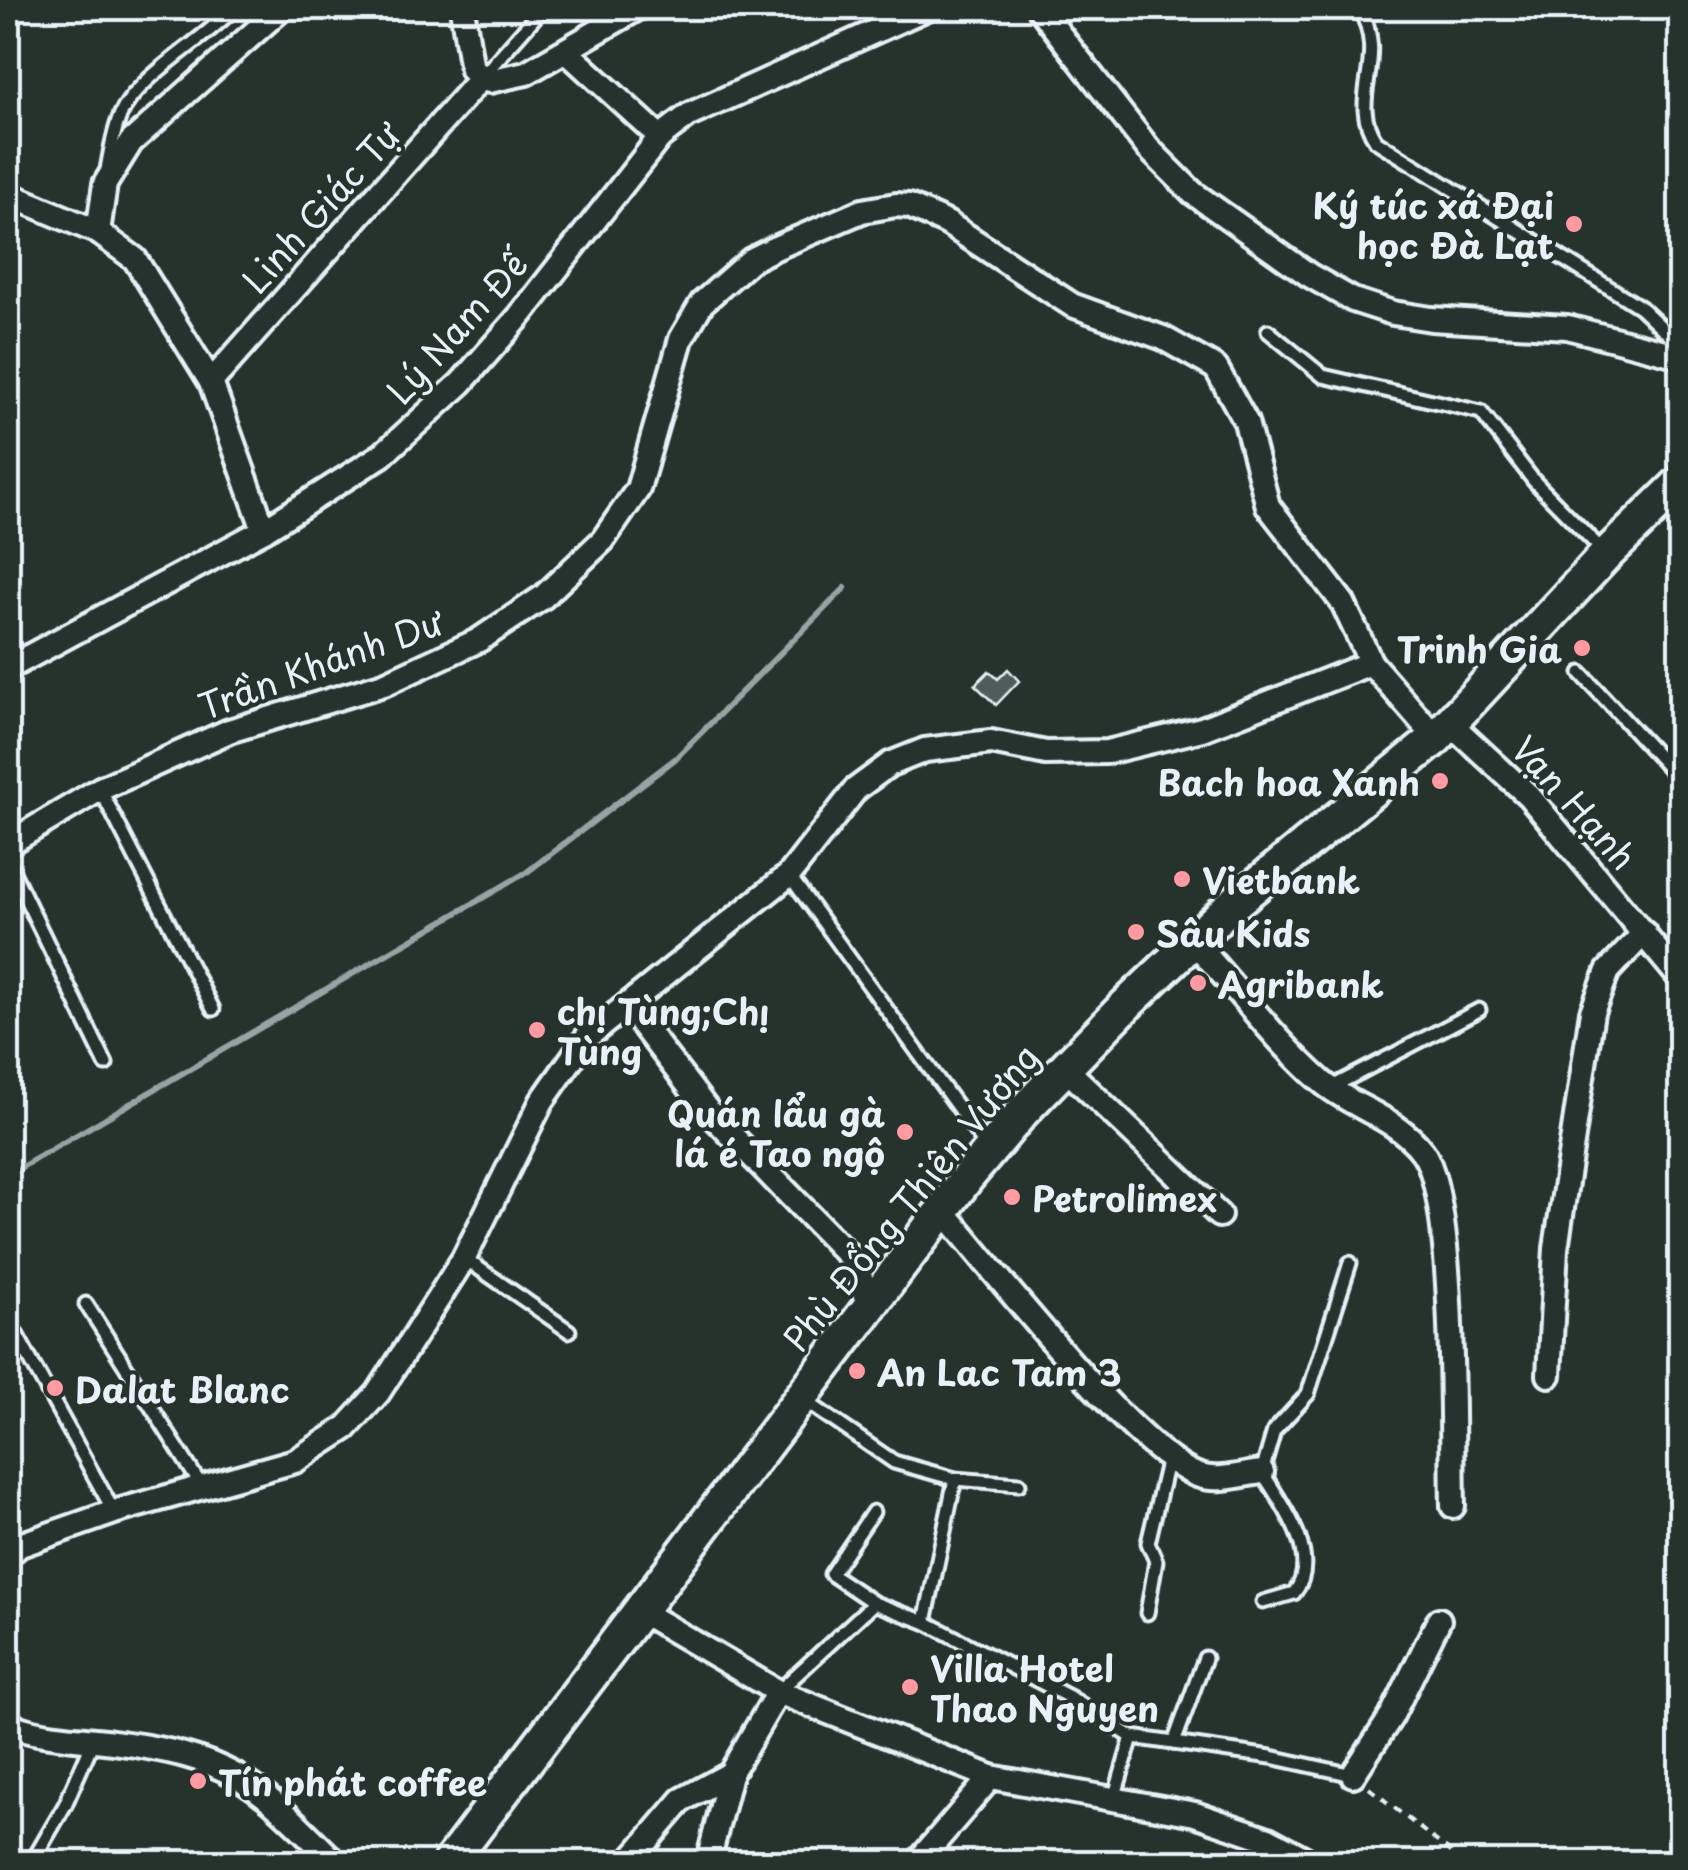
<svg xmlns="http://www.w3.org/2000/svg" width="1688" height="1870" font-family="'Playpen Sans',sans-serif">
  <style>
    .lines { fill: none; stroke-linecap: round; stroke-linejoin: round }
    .stream { stroke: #98a3a5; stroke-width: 6 }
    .building { fill: #505c59; stroke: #e8f1f8; stroke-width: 2.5 }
    .service-casing { stroke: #e8f1f8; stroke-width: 19 }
    .minor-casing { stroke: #e8f1f8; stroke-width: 30 }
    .secondary-casing { stroke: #e8f1f8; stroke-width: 40 }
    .path { stroke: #e8f1f8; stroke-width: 4; stroke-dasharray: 8 8; stroke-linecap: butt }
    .service { stroke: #26332d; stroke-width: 11 }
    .minor { stroke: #26332d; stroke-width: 22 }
    .secondary { stroke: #26332d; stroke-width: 32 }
    .poi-dot { fill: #ff9aa2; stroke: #26332d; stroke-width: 4 }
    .labels { text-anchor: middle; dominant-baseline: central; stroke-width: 8; stroke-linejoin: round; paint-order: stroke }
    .poi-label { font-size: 35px; font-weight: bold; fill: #e8f1f8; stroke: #26332d; text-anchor: start }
    .street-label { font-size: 35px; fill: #e8f1f8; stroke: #26332d }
  </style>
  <rect width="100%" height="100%" fill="#26332d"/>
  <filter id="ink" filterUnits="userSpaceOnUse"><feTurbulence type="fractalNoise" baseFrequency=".01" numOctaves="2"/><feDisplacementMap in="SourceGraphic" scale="20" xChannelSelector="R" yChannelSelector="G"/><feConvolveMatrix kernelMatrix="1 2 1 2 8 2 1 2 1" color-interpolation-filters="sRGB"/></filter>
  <g filter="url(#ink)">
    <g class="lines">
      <polyline class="stream" points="8,1175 527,872 675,759 845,588"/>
    </g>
    <polygon class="building" points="1008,669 1019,681 996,705 975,685 989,671 998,679"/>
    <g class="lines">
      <g class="service-casing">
        <g id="service">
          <polyline points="595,8 610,25"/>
          <path d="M1359,8C1390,61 1346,98 1376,141L1640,307L1680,345"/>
          <polyline points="480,79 543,8"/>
          <path d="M107,170C110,152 113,133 120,116C136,77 205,40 234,8"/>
          <polyline points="1268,331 1323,376 1481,412 1534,481 1604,552"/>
          <polyline points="1581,673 1680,780"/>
          <polyline points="100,789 213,1009"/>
          <polyline points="8,862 106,1064"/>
          <polyline points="789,875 986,1146"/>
          <polyline points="1330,1088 1479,1010"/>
          <polyline points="464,1258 569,1331"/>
          <polyline points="86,1304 204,1490"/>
          <polyline points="8,1319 114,1512"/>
          <polyline points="804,1400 894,1462 955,1479 1019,1484"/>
          <polyline points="873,1512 831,1574 874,1603"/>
          <path d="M1263,1602L1294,1593C1323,1558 1281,1502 1262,1472L1274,1431L1308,1394L1350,1263"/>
          <polyline points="1147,1613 1156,1561 1148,1543 1168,1458"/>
          <polyline points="925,1622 955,1479"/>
          <polyline points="779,1691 874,1603 925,1622 1071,1698 1132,1737 1271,1757 1353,1775"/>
          <polyline points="1174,1743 1205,1658"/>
          <polyline points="1114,1799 1132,1737"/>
          <polyline points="32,1862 65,1805 94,1739"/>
        </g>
      </g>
      <g class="minor-casing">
        <g id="minor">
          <polyline points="462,8 472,70 489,81 526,73 638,8"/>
          <polyline points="1039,8 1148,148 1193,193 1309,275 1353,300 1393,313 1431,319 1567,327 1680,356"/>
          <polyline points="567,52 660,137"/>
          <polyline points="8,194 98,232 135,259 211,382 264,530"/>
          <polyline points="98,232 105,184 131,142 282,8"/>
          <polyline points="211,382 480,79"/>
          <polyline points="8,668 264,530 382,455 461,383 519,317 660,137 689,115 927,8"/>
          <polyline points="1451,724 1529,796 1680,978"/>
          <polyline points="8,844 100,789 229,731 384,684 479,640 543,597 603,540 638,489 681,339 702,303 751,260 773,249 862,211 896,205 909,206 947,223 1072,305 1163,338 1216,368 1246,422 1268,506 1343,603 1371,663 1436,738"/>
          <path d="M1193,941C1234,985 1278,1044 1322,1082C1353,1108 1397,1118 1422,1151C1457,1197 1451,1437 1453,1506"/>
          <polyline points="628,1006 708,1111 858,1265 868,1308"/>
          <polyline points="1064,1067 1219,1215"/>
          <path d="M943,1211C992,1268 1138,1456 1200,1476C1219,1482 1243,1474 1262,1472"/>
          <polyline points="1549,1375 1556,1248 1592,1012 1608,971 1644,933"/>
          <polyline points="8,1555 20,1545 114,1512 295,1461 346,1428 378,1393 464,1258 542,1101 587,1037 789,875 856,789 890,764 925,750 991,742 1046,753 1107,752 1202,729 1371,663"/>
          <polyline points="640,1611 778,1692 991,1777 1195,1814 1268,1839 1311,1862"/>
          <path d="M8,1724C41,1738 77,1737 113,1742C232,1757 253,1780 335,1862"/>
          <polyline points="1353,1775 1391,1717 1439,1620"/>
          <polyline points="629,1862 682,1800 730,1774"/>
          <polyline points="708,1862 730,1774 778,1692"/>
          <polyline points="918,1862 991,1777"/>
        </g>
      </g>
      <g class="secondary-casing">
        <polyline id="secondary" points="450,1862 966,1179 1024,1110 1127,1004 1228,908 1436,738 1606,555 1680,483"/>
      </g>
      <polyline class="path" points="1369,1788 1463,1862"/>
      <use href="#service" class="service"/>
      <use href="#minor" class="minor"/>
      <use href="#secondary" class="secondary"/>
    </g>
  </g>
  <g class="poi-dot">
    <circle cx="1574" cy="224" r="10"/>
    <circle cx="1582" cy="648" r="10"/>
    <circle cx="1440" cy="781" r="10"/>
    <circle cx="1182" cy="879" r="10"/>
    <circle cx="1136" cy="932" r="10"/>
    <circle cx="1198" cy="983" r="10"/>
    <circle cx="537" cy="1030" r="10"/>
    <circle cx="905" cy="1132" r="10"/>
    <circle cx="1012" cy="1197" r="10"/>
    <circle cx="857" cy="1371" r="10"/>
    <circle cx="55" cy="1388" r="10"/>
    <circle cx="910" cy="1687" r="10"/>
    <circle cx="198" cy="1781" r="10"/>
  </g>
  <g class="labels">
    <g class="poi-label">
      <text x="1554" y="204" text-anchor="end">Ký túc xá Đại<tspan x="1554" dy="40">học Đà Lạt</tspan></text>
      <text x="1562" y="648" text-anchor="end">Trinh Gia</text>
      <text x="1420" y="781" text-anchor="end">Bach hoa Xanh</text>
      <text x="1202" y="879">Vietbank</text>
      <text x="1156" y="932">Sâu Kids</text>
      <text x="1218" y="983">Agribank</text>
      <text x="557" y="1010">chị Tùng;Chị<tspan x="557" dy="40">Tùng</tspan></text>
      <text x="885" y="1112" text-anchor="end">Quán lẩu gà<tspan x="885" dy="40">lá é Tao ngộ</tspan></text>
      <text x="1032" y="1197">Petrolimex</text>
      <text x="877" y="1371">An Lac Tam 3</text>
      <text x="75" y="1388">Dalat Blanc</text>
      <text x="930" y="1667">Villa Hotel<tspan x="930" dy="40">Thao Nguyen</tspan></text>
      <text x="218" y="1781">Tín phát coffee</text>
    </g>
    <g class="street-label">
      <text transform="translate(320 207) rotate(-48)">Linh Giác Tự</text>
      <text transform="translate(456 327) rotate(-48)">Lý Nam Đế</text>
      <text transform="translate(320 663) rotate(-20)">Trần Khánh Dư</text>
      <text transform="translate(1575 802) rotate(48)">Vạn Hạnh</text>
      <text transform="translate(910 1197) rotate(-51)">Phù Đổng Thiên Vương</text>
    </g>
  </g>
  <rect width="1688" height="1870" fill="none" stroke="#26332d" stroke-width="40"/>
  <rect x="20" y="20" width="1648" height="1830" fill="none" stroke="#e8f1f8" stroke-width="4" filter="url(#ink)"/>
</svg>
